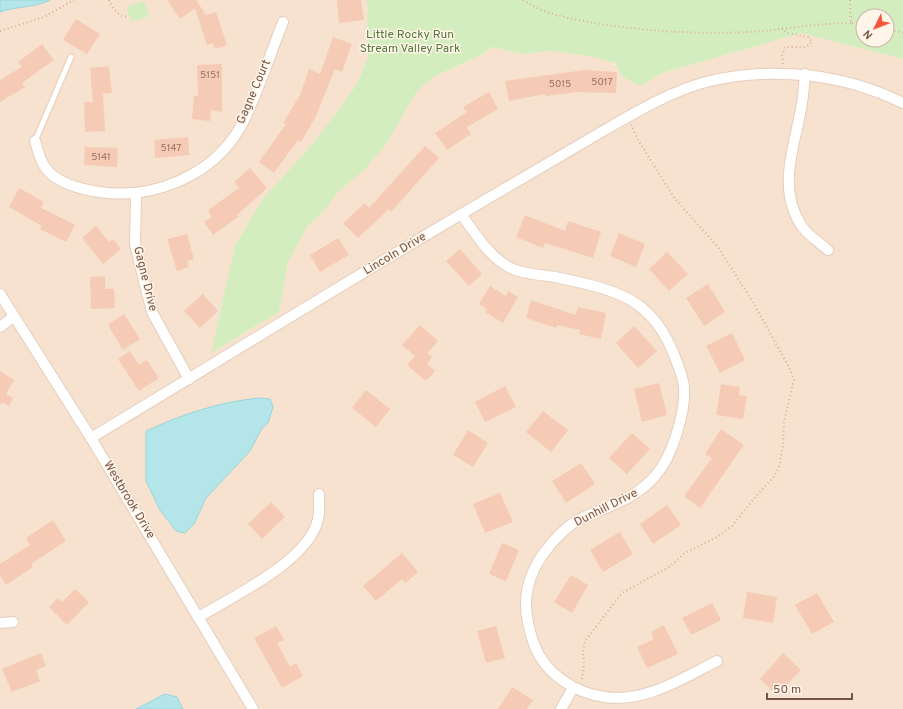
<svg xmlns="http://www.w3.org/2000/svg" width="903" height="709" font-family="Overpass,sans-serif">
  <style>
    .residential { fill: #f6e2ce }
    .green { fill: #d4edbe; fill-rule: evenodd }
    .water { fill: #b4e5e9; stroke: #99d6dc }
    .building { fill: #f6cbb6 }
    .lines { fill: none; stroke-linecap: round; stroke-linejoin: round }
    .service-casing { stroke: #e5cebe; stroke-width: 7 }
    .minor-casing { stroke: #e5cebe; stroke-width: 12 }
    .path { stroke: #daae99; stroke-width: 2; stroke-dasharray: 1 3; stroke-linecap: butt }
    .service { stroke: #fff; stroke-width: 5 }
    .minor { stroke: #fff; stroke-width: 10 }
    .labels { text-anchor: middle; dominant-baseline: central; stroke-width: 3; stroke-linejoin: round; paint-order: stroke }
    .number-label { font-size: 10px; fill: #977261 }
    .park-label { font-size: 12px; fill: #50783a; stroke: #fff5e9 }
    .street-label { font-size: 12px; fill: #775445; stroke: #fff5e9 }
  </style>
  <rect width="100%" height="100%" fill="#fef1e0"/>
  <polygon class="residential" points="0,0 367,0 368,56 360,77 353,90 315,141 263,199 235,245 211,353 279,312 288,262 307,227 324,211 338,192 363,171 385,146 417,91 435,76 483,54 492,47 520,54 551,51 595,57 614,63 622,77 641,86 662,73 801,33 903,59 903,709 0,709"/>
  <g class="green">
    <path d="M367,0H903V59L801,33L662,73L641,86L622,77L615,63L595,57L551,51L520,54L492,47L483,54L435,76L417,91L385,146L363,171L338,192L324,211L307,227L288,262L279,312L211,353L235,245L263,199L315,141L353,90L360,77L368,56ZM863,16H887V40H863Z"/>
    <polygon points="144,1 149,16 132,22 126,7"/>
  </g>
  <g class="water">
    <path d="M0,0H50C35,8 16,6 0,12Z"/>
    <path d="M259,398L270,399L273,407L268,423L262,428L250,451L206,498L194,524L185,533L176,531L160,510L146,481V431C183,414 219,402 259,398Z"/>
    <polygon points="165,694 177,697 183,709 136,709"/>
  </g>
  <g class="building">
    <polygon points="167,0 196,0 206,15 216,12 227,45 215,49 213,43 207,45 195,8 180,19"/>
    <polygon points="337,0 361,0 364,20 339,23"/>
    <polygon points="76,19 100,34 87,54 63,40"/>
    <polygon points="333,37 352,44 342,72 335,69 315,118 301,142 298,140 274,173 259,162 286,124 283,123 300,95 309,69 320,74"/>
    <polygon points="42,44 54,60 22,83 25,87 0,102 0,80 22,67 18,62"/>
    <polygon points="222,64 222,112 211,110 210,121 192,119 194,96 198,96 197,65"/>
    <polygon points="109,66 112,93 103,94 105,131 85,132 84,102 93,102 90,68"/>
    <polygon points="585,70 617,72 616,93 578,92 546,96 545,94 509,101 505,81"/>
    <polygon points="489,92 498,109 467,127 471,134 447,150 435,133 467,112 463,107"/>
    <polygon points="188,137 189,155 155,158 154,140"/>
    <polygon points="425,146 439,158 391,212 389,209 358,238 343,223 365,203 369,208"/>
    <polygon points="85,147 118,148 117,167 84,165"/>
    <polygon points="250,168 267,188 237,215 238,217 213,235 204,222 212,217 208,210 239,188 234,182"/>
    <polygon points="19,188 44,202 41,208 75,225 66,242 40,229 42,226 9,207"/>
    <polygon points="525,215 565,231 568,221 601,232 593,258 545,243 543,248 516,237"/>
    <polygon points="96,226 109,242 113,239 121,249 103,264 82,238"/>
    <polygon points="619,233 645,244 636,267 610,256"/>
    <polygon points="187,234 194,259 187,261 189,267 177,271 167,239"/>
    <polygon points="338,238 349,255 320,272 310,255"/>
    <polygon points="460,249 482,274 469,286 446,261"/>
    <polygon points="667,252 688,274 669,291 649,269"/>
    <polygon points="105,276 105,289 114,289 115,308 91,309 90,277"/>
    <polygon points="708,284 725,312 704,326 686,298"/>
    <polygon points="490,286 506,296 508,291 518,297 503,323 485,312 487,309 479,304"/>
    <polygon points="203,294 218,311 200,328 184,311"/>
    <polygon points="531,300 576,315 578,307 606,313 601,339 579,334 580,330 557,325 556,328 526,318"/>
    <polygon points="124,314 140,339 123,350 109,327 109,324"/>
    <polygon points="420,325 438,341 427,353 432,357 427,364 435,371 426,381 407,365 415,356 402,345"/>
    <polygon points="634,326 657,351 638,368 616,343"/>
    <polygon points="732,333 745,360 720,373 706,346"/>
    <polygon points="130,351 139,365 147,360 159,378 139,391 118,359"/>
    <polygon points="0,371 14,380 6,394 13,398 9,406 2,402 0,405"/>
    <polygon points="659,383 667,415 642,422 634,389"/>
    <polygon points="721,384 740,387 739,395 747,396 743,419 716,415"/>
    <polygon points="505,386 516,407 485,422 475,402"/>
    <polygon points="366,390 390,409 376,427 352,408"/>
    <polygon points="543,411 568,430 551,452 526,432"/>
    <polygon points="721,429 744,445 700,508 684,496 712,458 705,454"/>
    <polygon points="468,430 488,443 473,467 453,455"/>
    <polygon points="632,433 650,449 627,474 609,458"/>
    <polygon points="581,463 595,484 566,503 552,481"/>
    <polygon points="500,493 513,522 485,533 473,504"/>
    <polygon points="271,502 285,517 262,539 248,524"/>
    <polygon points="667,505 681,525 653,544 640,524"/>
    <polygon points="53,520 66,541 31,564 33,567 6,585 0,575 0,564 30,545 26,538"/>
    <polygon points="620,532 633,554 603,572 590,550"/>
    <polygon points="502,543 519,550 506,581 489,574"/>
    <polygon points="402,553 418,572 405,583 402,579 376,601 363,586"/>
    <polygon points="571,575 588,585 572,613 554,602"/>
    <polygon points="75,589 89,602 67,625 49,607 58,598 62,602"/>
    <polygon points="747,592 777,597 773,623 743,618"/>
    <polygon points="817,593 834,622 812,634 795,605"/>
    <polygon points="712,603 721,620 691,635 682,618"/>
    <polygon points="664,625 678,654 647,668 637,647 654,639 651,632"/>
    <polygon points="276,626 284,640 277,643 290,667 296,663 303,676 282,688 254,638"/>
    <polygon points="496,626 505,658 486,663 477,631"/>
    <polygon points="41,653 46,666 36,670 40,681 12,692 2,669"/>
    <polygon points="783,653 801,670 777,695 760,679"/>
    <polygon points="512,687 533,700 527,709 498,709"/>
  </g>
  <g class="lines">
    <g class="service-casing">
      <polyline id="service" points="35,141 71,57"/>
    </g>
    <g class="minor-casing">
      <g id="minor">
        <path d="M805,74C804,88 803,101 800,114C793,151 778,189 801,225C807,235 819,242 828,250"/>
        <path d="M35,141C37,148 39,155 42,162C51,182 79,189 99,192C153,200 213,176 241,126C258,94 269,57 283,22"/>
        <polyline points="136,194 135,244 147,293 152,312 189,379"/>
        <path d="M461,214C475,233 490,259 513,269C523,274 543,275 555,277C627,292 658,300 682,377C690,402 673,456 655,476C635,500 605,507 578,520C567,526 558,536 550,545C524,576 520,606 534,644C545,674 575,693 605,697C645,703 683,678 717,661"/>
        <polyline points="0,294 91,438 253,709"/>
        <polyline points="0,327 13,317"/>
        <path d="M91,438C232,353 373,265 516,182C545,165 574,148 603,131C636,112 669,92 706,82C772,66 842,73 903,103"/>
        <path d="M199,617C233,596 309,561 318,519C320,512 319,502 319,494"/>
        <polyline points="0,623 13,622"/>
        <polyline points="561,709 573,688"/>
      </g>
    </g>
    <g class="path">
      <path d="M109,0C112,8 120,19 129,16"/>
      <path d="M523,0C545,15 569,18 594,23C651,32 716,36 773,30C799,27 825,23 851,23"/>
      <polyline points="850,0 851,23 863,24"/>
      <polyline points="782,28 787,33 808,37 812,42 806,47 785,47 782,56 783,64"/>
      <polyline points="887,28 903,33"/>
      <polyline points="0,31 44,17 74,0"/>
      <polyline points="582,679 584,665 583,653 585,641 622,593 669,567 685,553 715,538 732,526 756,496 773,478 779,467 783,446 784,422 794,380 789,367 754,304 718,247 675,199 638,140 631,125"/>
    </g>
    <use href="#service" class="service"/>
    <use href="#minor" class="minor"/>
  </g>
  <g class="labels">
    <g class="number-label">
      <text x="210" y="75">5151</text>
      <text x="602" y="82">5017</text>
      <text x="560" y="84">5015</text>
      <text x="171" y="148">5147</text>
      <text x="101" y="157">5141</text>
    </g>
    <g class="park-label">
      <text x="410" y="35">Little Rocky Run<tspan x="410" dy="14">Stream Valley Park</tspan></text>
    </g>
    <g class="street-label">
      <text transform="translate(254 92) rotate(-67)">Gagne Court</text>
      <text transform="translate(395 254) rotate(-31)">Lincoln Drive</text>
      <text transform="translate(145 279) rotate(76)">Gagne Drive</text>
      <text transform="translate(129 500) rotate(59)">Westbrook Drive</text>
      <text transform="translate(606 508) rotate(-27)">Dunhill Drive</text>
    </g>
  </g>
  <g transform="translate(875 28) rotate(227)"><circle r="19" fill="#fff5e9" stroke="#c9b5a7"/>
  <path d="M0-3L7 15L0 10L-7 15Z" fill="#f3583b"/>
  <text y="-6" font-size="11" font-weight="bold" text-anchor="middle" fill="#775445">N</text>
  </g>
  <path d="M767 693v6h85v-6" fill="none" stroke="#775445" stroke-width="2"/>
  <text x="773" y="693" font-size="12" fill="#775445" stroke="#fff5e9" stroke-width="3" paint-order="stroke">50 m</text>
</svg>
